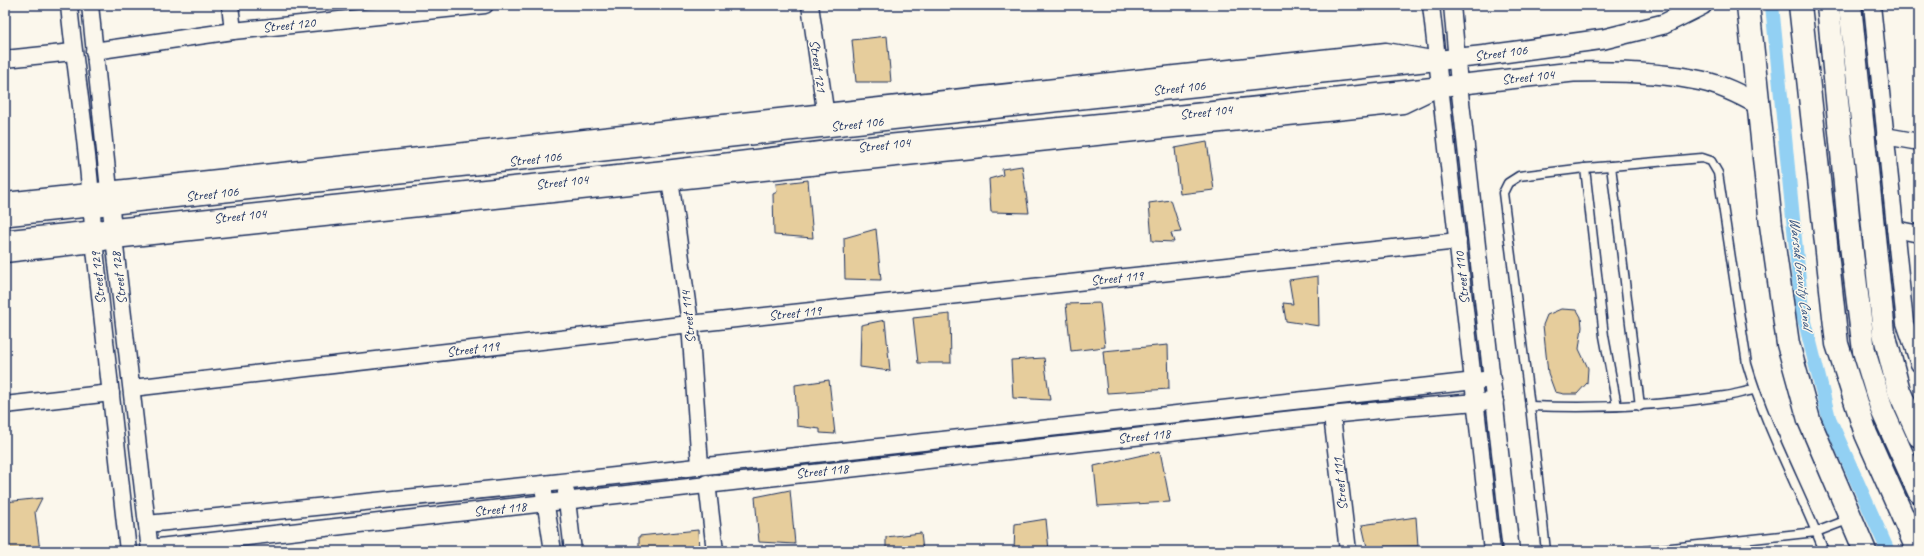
<svg xmlns="http://www.w3.org/2000/svg" width="1924" height="556" font-family="Caveat,sans-serif">
  <style>
    .lines { fill: none; stroke-linecap: round; stroke-linejoin: round }
    .canal { stroke: #92d0f3; stroke-width: 14 }
    .building { fill: #e6cd9c; stroke: #1b2f5e }
    .service-casing { stroke: #1b2f5e; stroke-width: 11 }
    .minor-casing { stroke: #1b2f5e; stroke-width: 19 }
    .tertiary-casing { stroke: #1b2f5e; stroke-width: 22 }
    .secondary-casing { stroke: #1b2f5e; stroke-width: 25 }
    .primary-casing { stroke: #1b2f5e; stroke-width: 25 }
    .service { stroke: #fbf7ec; stroke-width: 8 }
    .minor { stroke: #fbf7ec; stroke-width: 16 }
    .tertiary { stroke: #fbf7ec; stroke-width: 19 }
    .secondary { stroke: #fbf7ec; stroke-width: 22 }
    .primary { stroke: #fbf7ec; stroke-width: 22 }
    .labels { text-anchor: middle; dominant-baseline: central; stroke-width: 3; stroke-linejoin: round; paint-order: stroke }
    .street-label { font-size: 14px; fill: #1b2f5e; stroke: #fbf7ec }
    .water-label { font-size: 15px; font-style: italic; fill: #395783; stroke: #fbf7ec }
  </style>
  <rect width="100%" height="100%" fill="#fbf7ec"/>
  <filter id="ink" filterUnits="userSpaceOnUse"><feTurbulence type="fractalNoise" baseFrequency=".025" numOctaves="2"/><feDisplacementMap in="SourceGraphic" scale="8" xChannelSelector="R" yChannelSelector="G"/><feConvolveMatrix kernelMatrix="1 2 1 2 8 2 1 2 1" color-interpolation-filters="sRGB"/></filter>
  <g filter="url(#ink)">
    <g class="lines">
      <polyline class="canal" points="1772,5 1802,310 1829,418 1888,551"/>
    </g>
    <g class="building">
      <polygon points="887,36 891,82 856,82 852,40"/>
      <polygon points="1207,142 1214,190 1180,194 1175,148"/>
      <polygon points="1022,166 1029,213 991,212 989,179 1003,175 1002,169"/>
      <polygon points="808,180 813,238 774,235 773,194 777,192 776,184"/>
      <polygon points="1171,200 1181,232 1171,233 1174,242 1152,241 1149,203"/>
      <polygon points="876,229 881,280 845,279 844,238"/>
      <polygon points="1318,276 1319,326 1286,321 1283,303 1293,304 1289,280"/>
      <polygon points="1100,303 1105,347 1071,351 1066,304"/>
      <polygon points="1561,309 1577,310 1581,317 1582,327 1579,349 1588,368 1587,383 1577,394 1564,394 1555,392 1548,373 1543,325 1547,315"/>
      <polygon points="950,314 951,363 918,363 913,318"/>
      <polygon points="885,320 890,371 860,367 861,325"/>
      <polygon points="1168,345 1169,389 1107,393 1103,351"/>
      <polygon points="1044,358 1050,400 1013,398 1011,360"/>
      <polygon points="829,380 835,434 820,433 820,429 797,426 795,385"/>
      <polygon points="1160,451 1170,502 1098,506 1094,466"/>
      <polygon points="790,490 795,544 759,542 755,497"/>
      <polygon points="42,498 35,512 40,551 5,551 5,502"/>
      <polygon points="1416,517 1418,546 1367,547 1362,525"/>
      <polygon points="1046,519 1049,551 1014,551 1015,524"/>
      <polygon points="698,530 699,551 639,551 639,536"/>
      <polygon points="921,533 923,551 886,551 886,537"/>
    </g>
    <g class="lines">
      <g class="service-casing">
        <g id="service">
          <polyline points="1611,166 1585,168 1604,336 1617,406"/>
          <path d="M1530,406C1595,409 1660,406 1725,396C1735,395 1745,391 1755,390"/>
          <path d="M1640,406L1611,166L1702,158L1711,161L1718,173L1747,364C1766,429 1799,488 1824,551"/>
          <polyline points="1546,551 1530,406 1503,193 1508,183 1519,176 1585,168"/>
          <polyline points="1644,551 1816,532 1850,519"/>
        </g>
      </g>
      <g class="minor-casing">
        <g id="minor">
          <path d="M69,5C76,80 90,155 93,231L128,551"/>
          <polyline points="90,5 113,229 150,551"/>
          <polyline points="230,5 233,31"/>
          <polyline points="810,5 827,124"/>
          <polyline points="1431,5 1492,551"/>
          <polyline points="1452,5 1459,84 1511,551"/>
          <polyline points="1872,5 1905,323 1919,364"/>
          <polyline points="94,51 233,31 485,5"/>
          <polyline points="5,59 73,52"/>
          <polyline points="1885,136 1919,142"/>
          <polyline points="669,172 690,324 700,465"/>
          <polyline points="5,201 1386,51 1426,58"/>
          <polyline points="1895,229 1919,234"/>
          <polyline points="5,254 94,244 114,240 1403,105 1434,90"/>
          <polyline points="132,388 690,324 1458,241"/>
          <polyline points="5,405 111,393"/>
          <polyline points="1332,416 1348,551"/>
          <polyline points="707,483 715,551"/>
          <polyline points="566,492 573,551"/>
          <polyline points="544,493 553,551"/>
          <polyline points="147,524 543,484 1493,379"/>
          <path d="M150,548C454,514 758,478 1062,445C1206,430 1350,410 1495,401"/>
        </g>
      </g>
      <g class="tertiary-casing">
        <g id="tertiary">
          <polyline points="5,216 1488,55 1604,39 1664,24 1702,5"/>
          <path d="M5,240L669,170L832,150L1135,120L1573,72C1616,71 1660,72 1702,81C1722,85 1741,95 1759,105"/>
        </g>
      </g>
      <g class="secondary-casing">
        <g id="secondary">
          <polyline points="1828,5 1850,237 1864,351 1882,410 1919,492"/>
          <polyline points="1850,5 1884,333 1899,391 1919,436"/>
        </g>
      </g>
      <g class="primary-casing">
        <g id="primary">
          <polyline points="1748,5 1771,225 1788,344 1809,420 1865,551"/>
          <polyline points="1800,5 1837,344 1866,434 1918,551"/>
        </g>
      </g>
      <use href="#service" class="service"/>
      <use href="#minor" class="minor"/>
      <use href="#tertiary" class="tertiary"/>
      <use href="#secondary" class="secondary"/>
      <use href="#primary" class="primary"/>
    </g>
  </g>
  <g class="labels">
    <g class="street-label">
      <text transform="translate(289 25) rotate(-6)">Street 120</text>
      <text transform="translate(1501 53) rotate(-7)">Street 106</text>
      <text transform="translate(818 66) rotate(82)">Street 121</text>
      <text transform="translate(1528 77) rotate(-6)">Street 104</text>
      <text transform="translate(1179 88) rotate(-6)">Street 106</text>
      <text transform="translate(1206 112) rotate(-6)">Street 104</text>
      <text transform="translate(857 124) rotate(-6)">Street 106</text>
      <text transform="translate(884 145) rotate(-6)">Street 104</text>
      <text transform="translate(535 159) rotate(-6)">Street 106</text>
      <text transform="translate(562 182) rotate(-6)">Street 104</text>
      <text transform="translate(212 194) rotate(-6)">Street 106</text>
      <text transform="translate(240 216) rotate(-6)">Street 104</text>
      <text transform="translate(98 278) rotate(-96)">Street 129</text>
      <text transform="translate(119 278) rotate(-97)">Street 128</text>
      <text transform="translate(1117 278) rotate(-6)">Street 119</text>
      <text transform="translate(1462 278) rotate(-96)">Street 110</text>
      <text transform="translate(795 313) rotate(-6)">Street 119</text>
      <text transform="translate(688 317) rotate(-96)">Street 114</text>
      <text transform="translate(473 349) rotate(-7)">Street 119</text>
      <text transform="translate(1144 436) rotate(-6)">Street 118</text>
      <text transform="translate(822 471) rotate(-6)">Street 118</text>
      <text transform="translate(1340 484) rotate(-96)">Street 111</text>
      <text transform="translate(500 509) rotate(-6)">Street 118</text>
    </g>
    <g class="water-label">
      <text transform="translate(1801 273) rotate(83)">Warsak Gravity Canal</text>
    </g>
  </g>
  <rect width="1924" height="556" fill="none" stroke="#fbf7ec" stroke-width="20"/>
  <rect x="10" y="10" width="1904" height="536" fill="none" stroke="#1b2f5e" stroke-width="1.5" filter="url(#ink)"/>
</svg>
